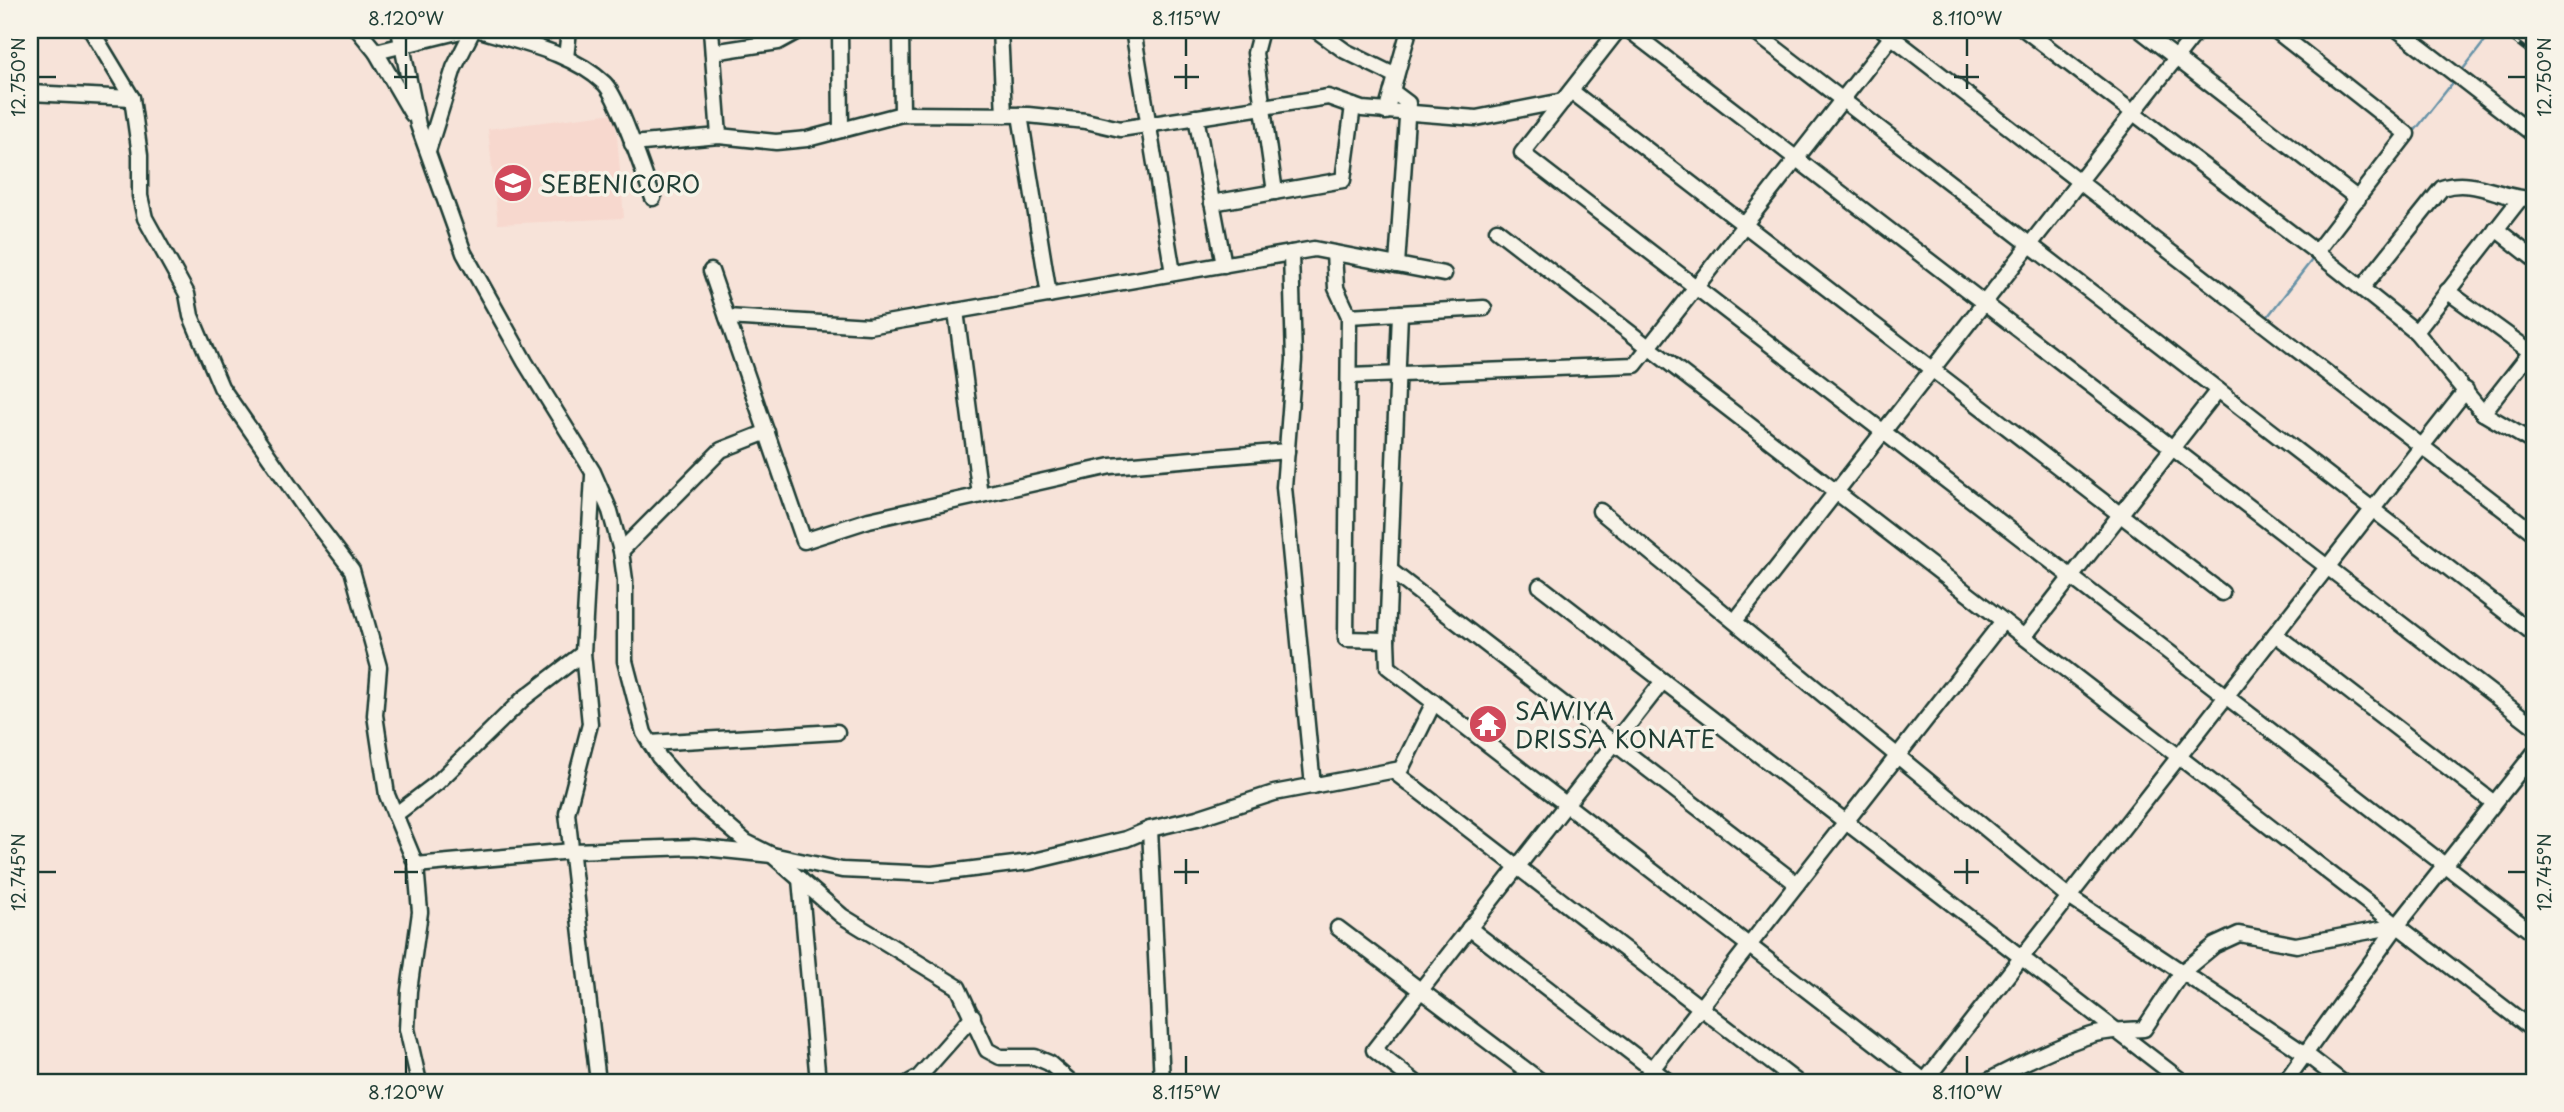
<svg xmlns="http://www.w3.org/2000/svg" width="2564" height="1112" font-family="'Playpen Sans',sans-serif">
  <style>
    .built { fill: #f7d8ce }
    .lines { fill: none; stroke-linecap: round; stroke-linejoin: round }
    .stream { stroke: #6893a8; stroke-width: 2.5 }
    .minor-casing { stroke: #1f3d34; stroke-width: 19 }
    .minor { stroke: #f7f3e8; stroke-width: 14 }
    .rail-casing { stroke: #1f3d34; stroke-width: 5 }
    .rail { stroke: #f7f3e8; stroke-width: 2.5; stroke-dasharray: 8; stroke-linecap: butt }
    .ticks { fill: none; stroke: #1f3d34; stroke-width: 2.5 }
    .labels { text-anchor: middle; dominant-baseline: central; stroke-width: 7; stroke-linejoin: round; paint-order: stroke }
    .poi-label { font-size: 24px; fill: #1f3d34; stroke: #f7f3e8; text-anchor: start }
    .neatline { fill: none; stroke: #1f3d34; stroke-width: 2.5 }
    .ticks-label { font-size: 18px; text-anchor: middle; fill: #1f3d34 }
  </style>
  <rect width="100%" height="100%" fill="#f7e3d9"/>
  <filter id="ink" filterUnits="userSpaceOnUse"><feTurbulence type="fractalNoise" baseFrequency=".0143" numOctaves="2"/><feDisplacementMap in="SourceGraphic" scale="14" xChannelSelector="R" yChannelSelector="G"/><feConvolveMatrix kernelMatrix="1 2 1 2 8 2 1 2 1" color-interpolation-filters="sRGB"/></filter>
  <g filter="url(#ink)">
    <polygon class="built" points="615,113 624,218 498,224 488,129"/>
    <g class="lines">
      <g class="stream">
        <polyline points="2460,73 2491,33"/>
        <polyline points="2413,133 2454,81"/>
        <polyline points="2265,320 2315,256"/>
      </g>
      <g class="minor-casing">
        <g id="minor">
          <polyline points="91,30 132,98 140,155 140,196 145,218 187,294 191,316 221,387 307,511 352,570 379,667 375,715 387,795 416,865 420,912 409,991 407,1029 419,1082"/>
          <polyline points="358,30 376,52 412,114"/>
          <polyline points="399,30 418,125 464,253 525,362 593,472 610,511 621,551 625,580 625,661 644,733 659,757 695,798 746,842 772,855 842,916 958,987 987,1050 1000,1057 1035,1057 1049,1063 1071,1082"/>
          <path d="M480,30C521,43 571,52 604,83C619,97 644,175 653,198"/>
          <polyline points="711,30 719,136"/>
          <polyline points="840,30 841,130"/>
          <polyline points="901,30 902,114"/>
          <polyline points="1000,30 1004,115"/>
          <polyline points="1133,30 1173,273"/>
          <polyline points="1261,30 1255,53 1275,192"/>
          <polyline points="1316,30 1345,51 1396,76"/>
          <polyline points="1616,30 1615,34 1522,153 2534,934"/>
          <polyline points="1629,30 2534,726"/>
          <polyline points="1752,30 2534,634"/>
          <polyline points="1883,30 2534,533"/>
          <polyline points="2025,30 2316,252 2416,332 2483,413 2534,443"/>
          <polyline points="2140,30 2358,199"/>
          <polyline points="2275,30 2407,134 2316,252"/>
          <polyline points="2398,30 2534,135"/>
          <polyline points="376,52 465,30"/>
          <polyline points="713,52 778,42 800,30"/>
          <polyline points="566,58 569,30"/>
          <polyline points="1392,91 1408,103 1397,265"/>
          <polyline points="1571,91 2222,593"/>
          <polyline points="30,93 132,98"/>
          <polyline points="1386,112 1409,30"/>
          <polyline points="1020,115 1049,295"/>
          <polyline points="1196,117 1224,265"/>
          <polyline points="632,144 719,136 776,142 807,139 902,114 1028,115 1086,121 1120,129 1328,97 1362,109 1476,118 1563,101"/>
          <polyline points="428,151 454,68 473,30"/>
          <polyline points="1212,203 1343,180 1353,106"/>
          <polyline points="2496,229 2534,259"/>
          <polyline points="1497,230 2534,1031"/>
          <polyline points="1291,253 1294,360 1284,487 1313,786"/>
          <polyline points="1334,253 1336,288 1349,316 1346,639 1387,640"/>
          <polyline points="711,271 804,541 869,520 1111,466 1287,451"/>
          <path d="M2362,288L2442,188C2475,177 2502,200 2534,199"/>
          <polyline points="2447,291 2531,352"/>
          <polyline points="956,311 980,495"/>
          <polyline points="1400,313 1387,640 1388,667 1926,1082"/>
          <polyline points="1349,316 1484,308"/>
          <polyline points="727,317 869,326 1314,249 1444,274"/>
          <polyline points="2416,332 2520,199"/>
          <polyline points="1349,376 1635,365 1896,31"/>
          <polyline points="2483,413 2534,348"/>
          <polyline points="593,476 583,653 590,724 567,813 598,1082"/>
          <polyline points="1600,511 2069,897 2307,1055 2342,1082"/>
          <polyline points="621,551 721,450 767,432"/>
          <polyline points="1391,571 1797,884"/>
          <polyline points="1540,586 2183,1082"/>
          <polyline points="1735,621 2198,30"/>
          <polyline points="2275,634 2494,803"/>
          <polyline points="2024,637 2218,390"/>
          <polyline points="650,743 837,732"/>
          <polyline points="1393,771 1797,1082"/>
          <polyline points="395,815 437,783 523,699 583,653"/>
          <polyline points="1150,829 1162,1082"/>
          <polyline points="416,865 572,851 694,847 772,855 842,870 932,874 1030,862 1126,839 1150,829 1197,818 1274,793 1401,769 1434,702"/>
          <polyline points="800,879 818,1082"/>
          <polyline points="1338,928 1542,1082"/>
          <polyline points="1469,928 1669,1082"/>
          <polyline points="910,1082 919,1077 973,1016"/>
          <polyline points="1415,1082 1374,1050 1663,681"/>
          <polyline points="1642,1082 2003,621"/>
          <polyline points="1924,1082 2466,390"/>
          <path d="M1986,1082C2020,1064 2058,1045 2095,1034C2111,1030 2127,1030 2144,1029L2182,972L2215,945L2239,934L2296,945L2397,926L2534,753"/>
          <polyline points="2285,1082 2397,926"/>
        </g>
      </g>
      <use href="#minor" class="minor"/>
      <g class="rail-casing">
        <polyline id="rail" points="2500,30 2534,56"/>
      </g>
      <use href="#rail" class="rail"/>
    </g>
  </g>
  <path class="ticks" d="M406,38V56M1186,38V56M1967,38V56M406,64V89M1186,64V89M1967,64V89M38,77H56M394,77H418M1174,77H1199M1954,77H1979M2508,77H2526M406,859V884M1186,859V884M1967,859V884M38,872H56M394,872H418M1174,872H1199M1954,872H1979M2508,872H2526M406,1056V1074M1186,1056V1074M1967,1056V1074"/>
  <defs>
    <g id="school-disc" transform="scale(2.0125)"><circle r="9.5" fill="#d1495b" stroke="#f7f3e8"/><path d="M0-5L7-2L0 1L-7-2ZM-4 1L0 2.5L4 1V4Q0 6-4 4Z" fill="#fff"/></g>
    <g id="temple-disc" transform="scale(2.0125)"><circle r="9.5" fill="#d1495b" stroke="#f7f3e8"/><path d="M0-6L5-2H3V0L6.5 2.5H4V6H1.5V3h-3V6H-4V2.5H-6.5L-3 0V-2H-5Z" fill="#fff"/></g>
  </defs>
  <g fill-rule="evenodd">
    <use href="#school-disc" x="513" y="183"/>
    <use href="#temple-disc" x="1488" y="724"/>
  </g>
  <g class="labels">
    <g class="poi-label">
      <text x="540" y="183">SEBENICORO</text>
      <text x="1515" y="710">SAWIYA<tspan x="1515" dy="28">DRISSA KONATE</tspan></text>
    </g>
  </g>
  <rect width="2564" height="1112" fill="none" stroke="#f7f3e8" stroke-width="77"/>
  <rect x="38" y="38" width="2488" height="1036" class="neatline"/>
  <g class="ticks-label">
    <text x="406" y="25">8.120°W</text>
    <text x="1186" y="25">8.115°W</text>
    <text x="1967" y="25">8.110°W</text>
    <text transform="translate(19 77) rotate(-90)" y="6">12.750°N</text>
    <text transform="translate(2545 77) rotate(-90)" y="6">12.750°N</text>
    <text transform="translate(19 872) rotate(-90)" y="6">12.745°N</text>
    <text transform="translate(2545 872) rotate(-90)" y="6">12.745°N</text>
    <text x="406" y="1099">8.120°W</text>
    <text x="1186" y="1099">8.115°W</text>
    <text x="1967" y="1099">8.110°W</text>
  </g>
</svg>
